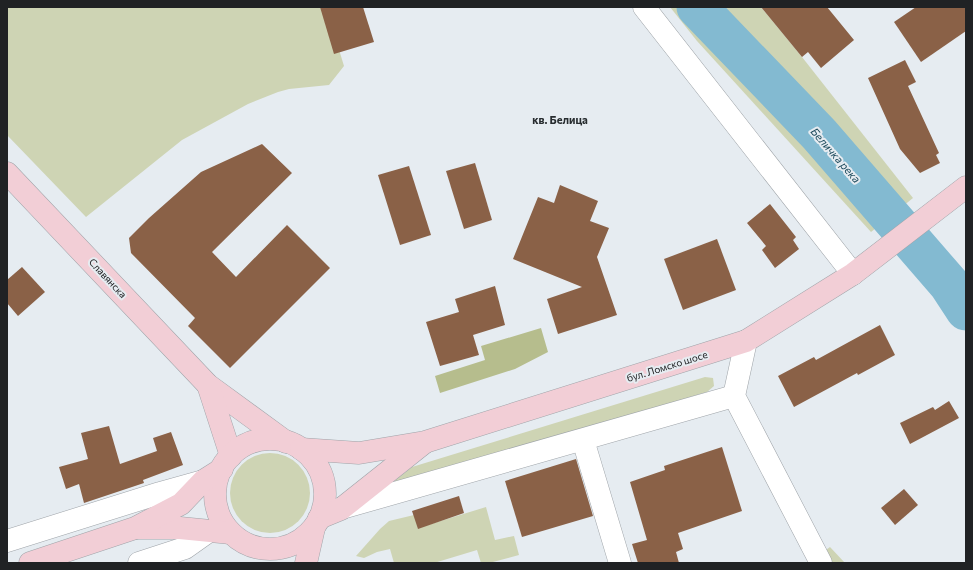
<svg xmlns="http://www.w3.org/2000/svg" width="973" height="570" font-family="Commissioner,sans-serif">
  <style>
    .green { fill: #ced4b4 }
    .forest { fill: #b6bd8d }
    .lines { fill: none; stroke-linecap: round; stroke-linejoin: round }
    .river { stroke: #83bad1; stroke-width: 41 }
    .building { fill: #8a6147 }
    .street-casing { stroke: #9fa4a9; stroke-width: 23 }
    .secondary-casing { stroke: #9fa4a9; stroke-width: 23 }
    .street { stroke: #fff; stroke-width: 22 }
    .secondary { stroke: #f2ced6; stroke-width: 22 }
    .labels { text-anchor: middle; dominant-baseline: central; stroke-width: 4; stroke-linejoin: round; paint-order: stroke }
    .street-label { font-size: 10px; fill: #202224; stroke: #e6ecf1 }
    .neighbourhood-label { font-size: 11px; font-weight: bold; fill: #282d30; stroke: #e6ecf1 }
    .water-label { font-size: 11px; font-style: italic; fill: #184658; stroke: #e6ecf1 }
  </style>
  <rect width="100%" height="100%" fill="#e6ecf1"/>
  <g class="green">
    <polygon points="7,7 326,7 344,66 329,85 289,89 278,92 248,104 182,140 86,217 7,135"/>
    <polygon points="670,7 761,7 802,57 913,198 871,232 697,41"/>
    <polygon points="705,377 713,378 714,386 707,392 420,479 407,482 394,481 412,467"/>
    <circle cx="270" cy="493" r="40"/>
    <polygon points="486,507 495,540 514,536 519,555 489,563 481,563 477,550 434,563 394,563 390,549 377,552 364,558 356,556 380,529 389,521 414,515 418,528"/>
    <polygon points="830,547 845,563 830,563 823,552"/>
  </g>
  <polygon class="forest" points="541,328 548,352 515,369 440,393 435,376 485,360 481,346"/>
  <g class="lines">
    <polyline class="river" points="697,7 819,134 949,284 966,310"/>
  </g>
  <g class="building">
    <polygon points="320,7 363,7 374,42 334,54"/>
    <polygon points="761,7 827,7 854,40 821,68 808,52 802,57"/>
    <polygon points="916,7 966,7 966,31 921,62 894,22"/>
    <polygon points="905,60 916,82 908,86 939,153 936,155 940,163 920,173 900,149 868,78"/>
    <polygon points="262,144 292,173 212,252 236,277 287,225 330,268 230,368 188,326 195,318 131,253 129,238 149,218 201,172"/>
    <polygon points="475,163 492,220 464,229 446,171"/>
    <polygon points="409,166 431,235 400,245 378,175"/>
    <polygon points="560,185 598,201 590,221 609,228 597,257 617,315 558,334 547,299 582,287 513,259 538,197 554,203"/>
    <polygon points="770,204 796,237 793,240 799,249 775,268 762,250 766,246 747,223"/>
    <polygon points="717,239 736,290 683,310 664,259"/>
    <polygon points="22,267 45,292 18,316 7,303 7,280"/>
    <polygon points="495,286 505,325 473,335 479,355 440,366 426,322 459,312 455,299"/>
    <polygon points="880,325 895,355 858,375 857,373 794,407 778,376 814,357 816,360"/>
    <polygon points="949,401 959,418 910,444 900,423 933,407 935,410"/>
    <polygon points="109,426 120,464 157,451 153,438 171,432 183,465 143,480 144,483 84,503 79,484 66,489 59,467 88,459 81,433"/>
    <polygon points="722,447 742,511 678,533 683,549 676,552 679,563 638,563 632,544 647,540 630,482 665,470 664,466"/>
    <polygon points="576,459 593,516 522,537 505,481"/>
    <polygon points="904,489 918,505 895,525 881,508"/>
    <polygon points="459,496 464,513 418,529 412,511"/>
  </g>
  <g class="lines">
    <g class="street-casing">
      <g id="street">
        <polyline points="644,7 853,274"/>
        <polyline points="746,341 734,396 821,563"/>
        <polyline points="583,440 620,563"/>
        <polyline points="342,508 734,396"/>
        <polyline points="7,541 160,493 203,481"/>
        <polyline points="139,563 185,548 209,531"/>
      </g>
    </g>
    <g class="secondary-casing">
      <g id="secondary">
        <polyline points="7,173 208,385 286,442"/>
        <polyline points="208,385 231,456"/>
        <circle cx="270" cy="494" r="55"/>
        <polyline points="301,449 359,453 425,442 746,341 853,274 966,187"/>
        <polyline points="319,518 341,509 424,443"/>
        <polyline points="138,528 180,528 231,533"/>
        <polyline points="30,563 135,528 181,504 203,481 222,469"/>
        <polyline points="306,563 314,528"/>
      </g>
    </g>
    <use href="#street" class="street"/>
    <use href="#secondary" class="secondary"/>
  </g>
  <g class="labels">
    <g class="street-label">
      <text transform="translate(108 278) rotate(47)">Славянска</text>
      <text transform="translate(667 366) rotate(-17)">бул. Ломско шосе</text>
    </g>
    <g class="neighbourhood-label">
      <text x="560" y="119">кв. Белица</text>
    </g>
    <g class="water-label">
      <text transform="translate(836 155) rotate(49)">Беличка река</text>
    </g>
  </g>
  <rect width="973" height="570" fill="none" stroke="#202224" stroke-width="16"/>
</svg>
